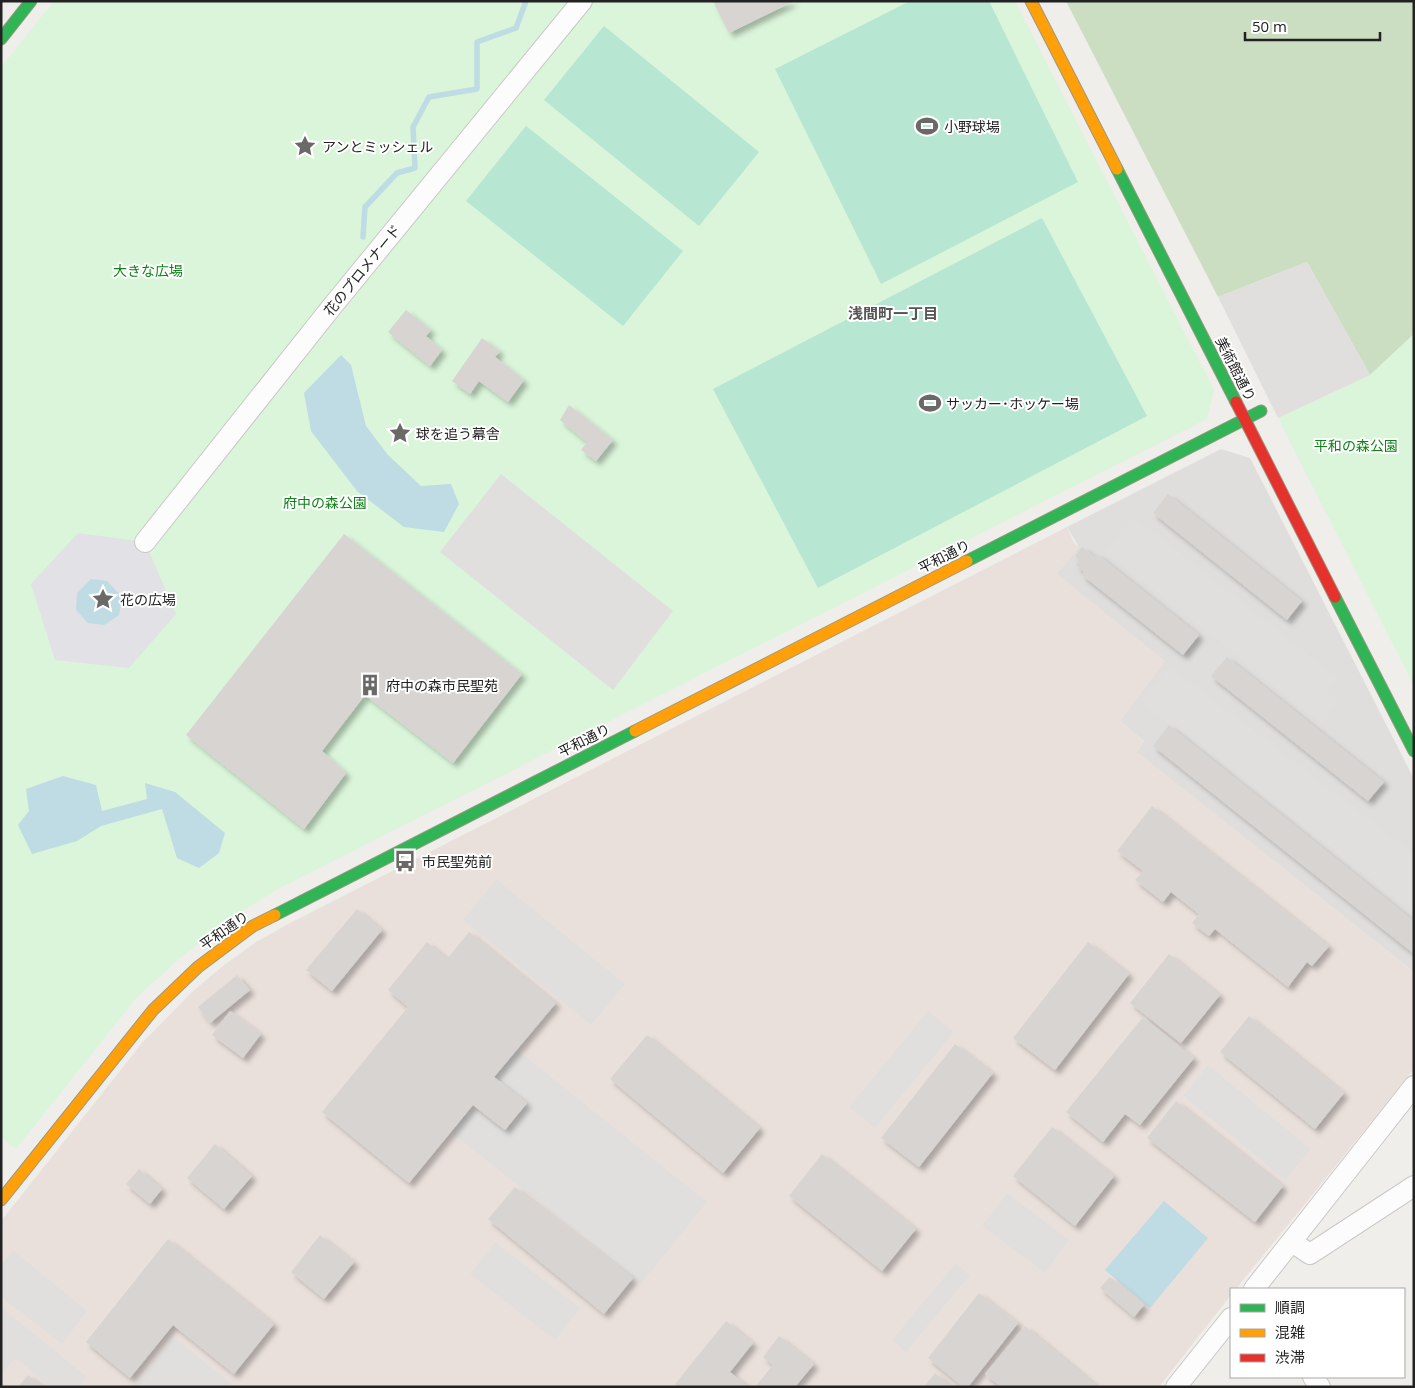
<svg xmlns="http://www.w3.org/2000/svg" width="1415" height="1388" font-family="'Open Sans','Noto Sans JP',sans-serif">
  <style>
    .residential { fill: #dfdedc }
    .military { fill: #eae0db }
    .forest { fill: #cbdec1 }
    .park { fill: #daf5da }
    .pitch { fill: #b7e6d2 }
    .parking { fill: #e0dfde }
    .plaza { fill: #e2e1e5 }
    .water { fill: #bfdbe3 }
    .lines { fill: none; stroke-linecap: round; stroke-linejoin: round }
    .stream { stroke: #bfdbe3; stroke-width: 5.5 }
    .building { fill: #d7d4d2; filter: url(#shadow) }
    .street-casing { stroke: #c9c8c7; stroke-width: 22 }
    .fast-casing { stroke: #999a82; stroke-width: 13 }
    .slow-casing { stroke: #999a82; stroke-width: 13 }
    .jam-casing { stroke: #999a82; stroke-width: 13 }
    .street { stroke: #fdfcfc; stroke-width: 20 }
    .fast { stroke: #30b455; stroke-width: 11 }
    .slow { stroke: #ff9f0a; stroke-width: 11 }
    .jam { stroke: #e5322d; stroke-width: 11 }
    .labels { text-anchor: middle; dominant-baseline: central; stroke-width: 4; stroke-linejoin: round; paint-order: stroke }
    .poi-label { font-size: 14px; fill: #222; stroke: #fff; text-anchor: start }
    .park-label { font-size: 14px; fill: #0c8416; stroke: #fff }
    .street-label { font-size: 14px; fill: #222; stroke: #fff }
    .neighbourhood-label { font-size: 15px; font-weight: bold; fill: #555; stroke: #fff }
  </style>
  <defs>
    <filter id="shadow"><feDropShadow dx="4.5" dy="4.5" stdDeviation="2.5" flood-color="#0004"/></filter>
  </defs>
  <rect width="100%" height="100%" fill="#f0eeeb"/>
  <polygon class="residential" points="1221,449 1250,458 1414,779 1414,972 1136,752 1144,741 1120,721 1056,574 1079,547 1067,527"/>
  <polygon class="military" points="1067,527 1074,543 1079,547 1057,574 1165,661 1120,721 1144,741 1137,752 1414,972 1414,1069 1236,1289 1231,1289 1231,1295 1159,1387 1,1387 1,1221 142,1043 192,992 224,965 256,942 290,923"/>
  <polygon class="forest" points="1066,1 1414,1 1414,334 1370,375 1307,262 1218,297"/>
  <g class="park">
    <polygon points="54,1 910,1 775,69 1078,182 989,1 1015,1 1214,390 1207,419 278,889 238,914 186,953 137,997 16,1149 1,1137 1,67"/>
    <polygon points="1414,334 1414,686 1278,418 1370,375"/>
  </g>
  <g class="pitch">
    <polygon points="910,1 989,1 1078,182 881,284 775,69"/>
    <polygon points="604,26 759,152 699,226 544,100"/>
    <polygon points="526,126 683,251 623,326 466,201"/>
    <polygon points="1042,218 1147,416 818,588 713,389"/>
  </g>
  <g class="parking">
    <polygon points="1307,262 1370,375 1278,418 1218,297"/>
    <polygon points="501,474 673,611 613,690 440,552"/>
    <polygon points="1133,517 1338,678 1327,692 1339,702 1322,723 1105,551"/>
    <polygon points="1169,666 1414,854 1414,912 1141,702"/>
    <polygon points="496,879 625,984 591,1025 463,920"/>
    <polygon points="928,1011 954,1032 875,1128 849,1107"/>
    <polygon points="516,1049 707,1202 641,1284 451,1132 473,1105 505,1130 526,1104 494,1077"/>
    <polygon points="1208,1065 1311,1149 1285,1180 1183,1096"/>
    <polygon points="1007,1193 1069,1240 1045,1273 982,1226"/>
    <polygon points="495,1242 580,1308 555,1340 470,1274"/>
    <polygon points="13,1250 87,1311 62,1344 1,1297 1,1265"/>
    <polygon points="956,1263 970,1275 906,1352 892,1340"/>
    <polygon points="1,1307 87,1377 79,1387 51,1387 16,1358 1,1373"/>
    <polygon points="173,1337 231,1383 228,1387 134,1387"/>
  </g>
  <polygon class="plaza" points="78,533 145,542 176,614 129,668 55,660 31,584"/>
  <g class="water">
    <polygon points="341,355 351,365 366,426 388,455 421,486 451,484 459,504 444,532 404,527 357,491 311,431 304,393"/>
    <polygon points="91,579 107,581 122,597 119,615 104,625 88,623 76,610 77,593"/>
    <polygon points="63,776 96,785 102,811 147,799 145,783 175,792 225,833 219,853 199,868 177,858 162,809 101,826 77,841 32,854 18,825 29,811 26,789"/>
    <polygon points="1164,1201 1208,1238 1150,1308 1105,1270"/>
  </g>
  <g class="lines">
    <polyline class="stream" points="363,237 365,207 397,173 415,168 413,127 429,97 477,89 477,42 516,28 526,1"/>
  </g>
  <g class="building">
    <polygon points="713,1 794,1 729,33"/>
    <polygon points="406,310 431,330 426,336 442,350 430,366 388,332"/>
    <polygon points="482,338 500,351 495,357 524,380 508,402 479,381 470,394 452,381"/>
    <polygon points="569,405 613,440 596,461 581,450 587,442 560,420"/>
    <polygon points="1168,494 1302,601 1287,620 1153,513"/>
    <polygon points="344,534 522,674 453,763 365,695 322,751 346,773 304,829 186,735"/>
    <polygon points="1082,547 1095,557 1097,554 1199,635 1183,655 1082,575 1084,572 1076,565 1080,560 1075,556"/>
    <polygon points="1227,657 1384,782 1368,801 1211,676"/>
    <polygon points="1169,725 1414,921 1414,954 1153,746"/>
    <polygon points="1152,806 1329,946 1312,966 1307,962 1288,987 1215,929 1209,936 1192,923 1199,914 1171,892 1163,902 1135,880 1143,871 1117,851"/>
    <polygon points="357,909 382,930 332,991 306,970"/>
    <polygon points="469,932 556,1003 494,1077 527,1103 505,1130 473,1105 409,1183 322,1112 408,1007 388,990 427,942 447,959"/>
    <polygon points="1088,942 1129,974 1055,1070 1013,1038"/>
    <polygon points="1169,954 1220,995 1181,1043 1130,1003"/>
    <polygon points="237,975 250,990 210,1023 198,1007"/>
    <polygon points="230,1011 261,1034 243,1058 212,1035"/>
    <polygon points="1249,1016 1344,1093 1315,1129 1220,1052"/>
    <polygon points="1143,1017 1194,1058 1140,1125 1125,1114 1103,1142 1066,1112"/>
    <polygon points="647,1035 760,1128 723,1173 610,1079"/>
    <polygon points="955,1044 993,1073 919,1167 881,1138"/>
    <polygon points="1176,1101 1283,1186 1255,1222 1147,1138"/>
    <polygon points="1052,1127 1114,1176 1075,1226 1013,1176"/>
    <polygon points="215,1144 252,1176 224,1209 187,1178"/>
    <polygon points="822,1154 916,1229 882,1271 789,1196"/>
    <polygon points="139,1169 162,1189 150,1204 126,1184"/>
    <polygon points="515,1187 633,1278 604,1314 488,1219"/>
    <polygon points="320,1235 354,1262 324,1299 291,1272"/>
    <polygon points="168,1239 274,1324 234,1374 173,1325 130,1378 86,1342"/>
    <polygon points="1110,1277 1144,1305 1134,1317 1100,1288"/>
    <polygon points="979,1293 1018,1323 968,1387 963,1387 928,1358"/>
    <polygon points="726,1321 753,1343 730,1372 748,1387 678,1387 675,1384"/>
    <polygon points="1025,1326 1098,1387 1001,1387 985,1374"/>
    <polygon points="779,1336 814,1364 795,1387 755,1387 773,1365 763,1357"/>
    <polygon points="935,1373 952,1387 924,1387"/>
    <polygon points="28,1375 43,1387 18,1387"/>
  </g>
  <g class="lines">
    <g class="street-casing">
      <g id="street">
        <polyline points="145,542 330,309 582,1"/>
        <polyline points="1292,1242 1310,1254 1414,1186"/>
        <polyline points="1254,1289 1414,1086"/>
        <polyline points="1313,1377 1320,1387"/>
        <polyline points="1176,1387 1231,1318"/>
      </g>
    </g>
    <g class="fast-casing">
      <g id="fast">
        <polyline points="1,39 31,1"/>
        <polyline points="1117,169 1236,402"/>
        <polyline points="967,561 1261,411"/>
        <polyline points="1335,597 1414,751"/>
        <polyline points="275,915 635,731"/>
      </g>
    </g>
    <g class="slow-casing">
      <g id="slow">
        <polyline points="1031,1 1117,169"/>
        <polyline points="635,731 967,561"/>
        <polyline points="1,1200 153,1010 198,967 253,926 275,915"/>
      </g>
    </g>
    <g class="jam-casing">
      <polyline id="jam" points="1236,402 1335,597"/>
    </g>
    <use href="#street" class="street"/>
    <use href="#fast" class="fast"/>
    <use href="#slow" class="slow"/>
    <use href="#jam" class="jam"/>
  </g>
  <defs>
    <g id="stadium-bare" transform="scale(1.725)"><path d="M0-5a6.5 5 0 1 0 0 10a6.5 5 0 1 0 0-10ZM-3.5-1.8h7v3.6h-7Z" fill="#6a6968" stroke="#fff" stroke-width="2.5" paint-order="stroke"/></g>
    <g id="sight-bare" transform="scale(1.725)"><path d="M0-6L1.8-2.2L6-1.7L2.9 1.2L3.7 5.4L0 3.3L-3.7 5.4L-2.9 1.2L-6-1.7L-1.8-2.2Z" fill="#6a6968" stroke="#fff" stroke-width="2.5" paint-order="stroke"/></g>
    <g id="building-bare" transform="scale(1.725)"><path d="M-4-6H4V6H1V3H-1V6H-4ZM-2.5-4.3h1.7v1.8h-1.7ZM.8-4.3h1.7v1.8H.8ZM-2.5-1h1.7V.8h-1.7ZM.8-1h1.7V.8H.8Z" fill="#6a6968" stroke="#fff" stroke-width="2.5" paint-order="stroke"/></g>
    <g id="bus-bare" transform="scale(1.725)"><path d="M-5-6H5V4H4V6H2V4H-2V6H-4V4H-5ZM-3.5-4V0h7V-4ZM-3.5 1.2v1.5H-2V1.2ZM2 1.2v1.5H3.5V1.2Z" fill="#6a6968" stroke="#fff" stroke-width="2.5" paint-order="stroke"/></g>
  </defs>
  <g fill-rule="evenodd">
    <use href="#stadium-bare" x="927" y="126"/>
    <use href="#sight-bare" x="305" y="146"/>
    <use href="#stadium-bare" x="930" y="403"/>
    <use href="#sight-bare" x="400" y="433"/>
    <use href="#sight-bare" x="103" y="599"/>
    <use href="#building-bare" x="370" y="685"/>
    <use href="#bus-bare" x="405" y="861"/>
  </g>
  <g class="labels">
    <g class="poi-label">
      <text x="944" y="126">小野球場</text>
      <text x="322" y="146">アンとミッシェル</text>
      <text x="946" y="403">サッカー･ホッケー場</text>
      <text x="416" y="433">球を追う幕舎</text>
      <text x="120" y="599">花の広場</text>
      <text x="386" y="685">府中の森市民聖苑</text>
      <text x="422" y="861">市民聖苑前</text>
    </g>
    <g class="park-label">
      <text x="148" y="270">大きな広場</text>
      <text x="1356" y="445">平和の森公園</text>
      <text x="325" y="502">府中の森公園</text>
    </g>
    <g class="street-label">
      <text transform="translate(362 270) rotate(-51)">花のプロメナード</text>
      <text transform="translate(1236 369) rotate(63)">美術館通り</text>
      <text transform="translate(944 556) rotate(-27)">平和通り</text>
      <text transform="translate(584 740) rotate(-27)">平和通り</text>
      <text transform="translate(224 930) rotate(-35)">平和通り</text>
    </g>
    <g class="neighbourhood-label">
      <text x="893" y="313">浅間町一丁目</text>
    </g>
  </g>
  <rect width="1415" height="1388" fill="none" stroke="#222222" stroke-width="5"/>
  <rect x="1230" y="1288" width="175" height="90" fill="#ffffff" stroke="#a7a7a7"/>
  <rect x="1240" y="1304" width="25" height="8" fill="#30b455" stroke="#a7a7a7"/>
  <text x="1275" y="1313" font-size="15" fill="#222222">順調</text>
  <rect x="1240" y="1329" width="25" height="8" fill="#ff9f0a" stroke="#a7a7a7"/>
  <text x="1275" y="1338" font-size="15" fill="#222222">混雑</text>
  <rect x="1240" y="1354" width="25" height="8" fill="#e5322d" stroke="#a7a7a7"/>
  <text x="1275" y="1363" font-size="15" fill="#222222">渋滞</text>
  <path d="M1245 32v8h135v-8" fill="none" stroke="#222222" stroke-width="2.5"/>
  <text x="1252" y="32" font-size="15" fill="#222222" stroke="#ffffff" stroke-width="4" paint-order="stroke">50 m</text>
</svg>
